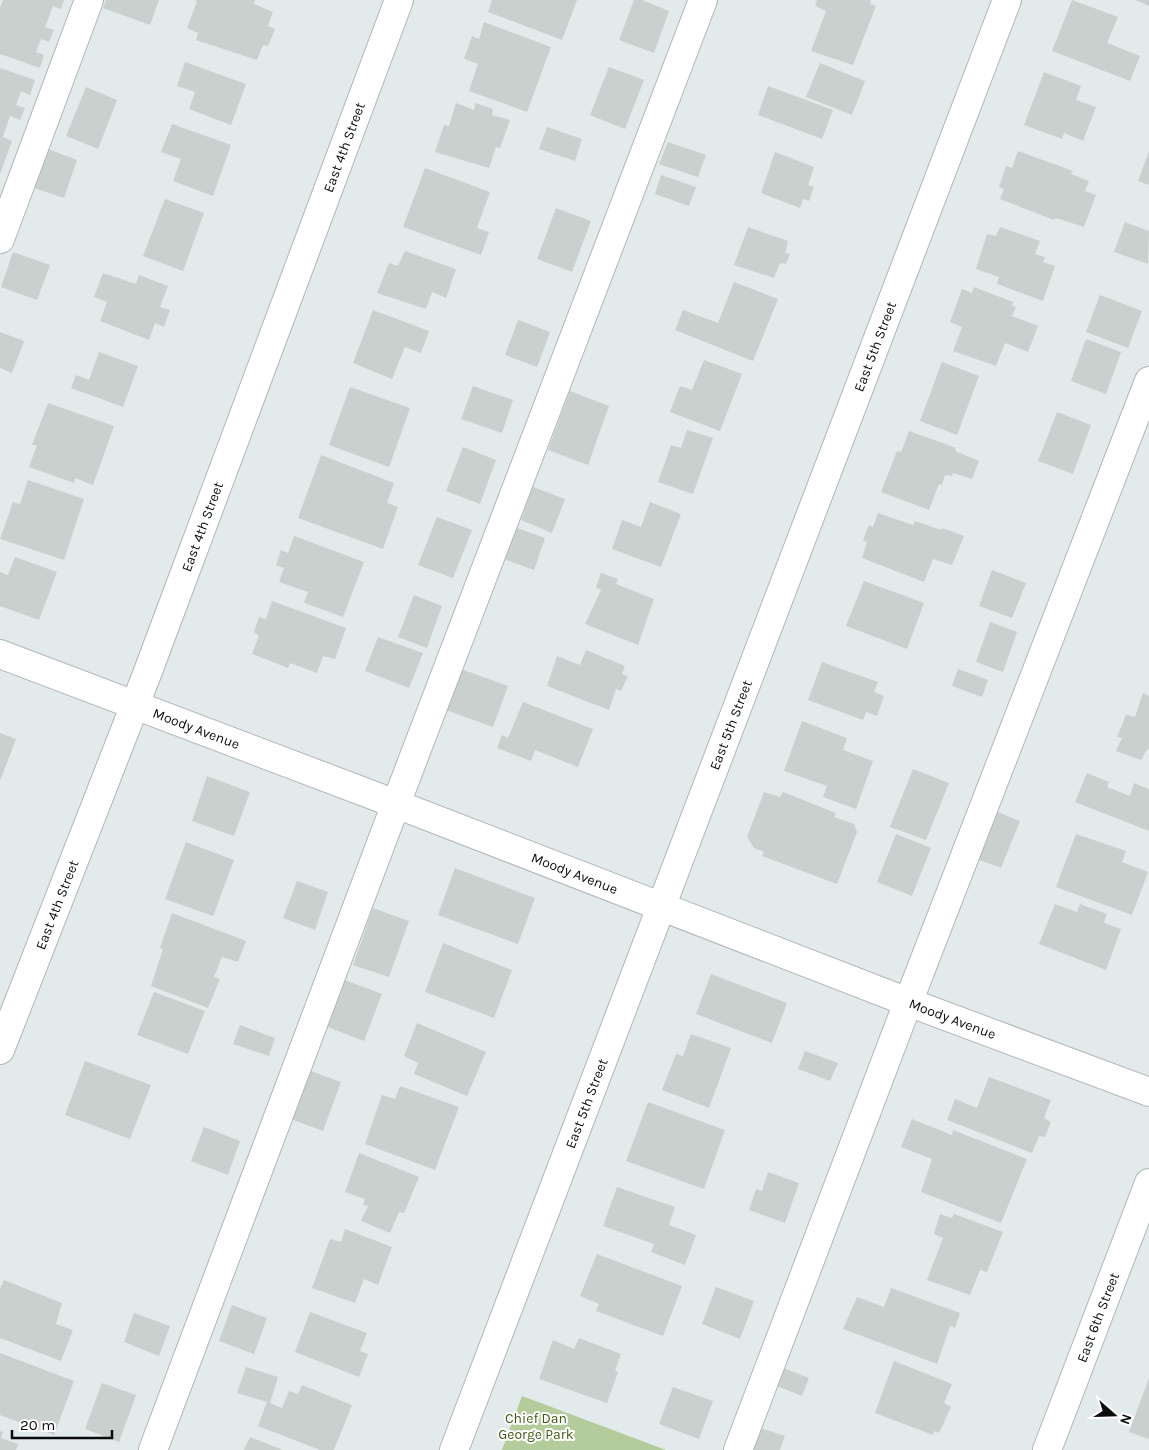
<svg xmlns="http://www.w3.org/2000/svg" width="1149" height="1450" font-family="Karla,sans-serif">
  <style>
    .green { fill: #b4cc9b }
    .building { fill: #cad0cd }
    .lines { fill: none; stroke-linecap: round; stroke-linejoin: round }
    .minor-casing { stroke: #b0b7b7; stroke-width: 30 }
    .minor { stroke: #fff; stroke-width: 28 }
    .labels { text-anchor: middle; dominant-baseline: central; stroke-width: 4; stroke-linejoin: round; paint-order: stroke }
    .street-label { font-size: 14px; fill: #0a0c0c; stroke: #fff }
    .park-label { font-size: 14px; fill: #3e5a13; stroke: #fff }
  </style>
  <rect width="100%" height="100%" fill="#e3eaeb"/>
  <polygon class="green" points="522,1396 666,1450 502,1450"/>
  <g class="building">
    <polygon points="3,0 64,0 61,9 53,6 45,27 54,30 49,42 41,39 36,52 44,55 40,68 0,54 0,8"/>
    <polygon points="106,0 159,0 150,25 103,8"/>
    <polygon points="194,0 255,0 254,4 273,12 268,26 275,29 268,46 263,45 257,60 196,40 198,33 187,28 197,1"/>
    <polygon points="492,0 577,0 562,40 488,12"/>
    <polygon points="634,0 642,0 669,11 654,53 619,40"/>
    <polygon points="817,0 870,0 871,1 870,4 876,6 853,65 811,51 826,11 815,6"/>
    <polygon points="1072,0 1118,17 1107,43 1140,56 1130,81 1052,51"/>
    <polygon points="1135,0 1149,0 1149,6"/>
    <polygon points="484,22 551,47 527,112 469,91 478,64 464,59 472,36 479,39"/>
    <polygon points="185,62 246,84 231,125 189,109 195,92 177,86"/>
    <polygon points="820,63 865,81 852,115 806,97"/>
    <polygon points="609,67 644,80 625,129 590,115"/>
    <polygon points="0,68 35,80 30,95 21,91 16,105 25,108 20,120 10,116 3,137 12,141 0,174"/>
    <polygon points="1044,72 1081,86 1076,100 1096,107 1083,141 1064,133 1062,139 1024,125"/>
    <polygon points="768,86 833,110 822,139 758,115"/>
    <polygon points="86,87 117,100 98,149 66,136"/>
    <polygon points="456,103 474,110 475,103 493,109 492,115 510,120 500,148 496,147 489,168 435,152 444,125 449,126"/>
    <polygon points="172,124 231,145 213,196 173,181 181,159 161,152"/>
    <polygon points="547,127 582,139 575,161 539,149"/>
    <polygon points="668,142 706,155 698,177 659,164"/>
    <polygon points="48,149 77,160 64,198 34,188"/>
    <polygon points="1018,151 1073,171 1071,174 1089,181 1085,191 1096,195 1084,227 1056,218 1054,220 1000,199 1004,189 999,187 1006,166 1012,168"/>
    <polygon points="1149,151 1149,185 1138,181"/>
    <polygon points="775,152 814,167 808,185 814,187 809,201 803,199 800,208 761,193"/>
    <polygon points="425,168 490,192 477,228 489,232 481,255 403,227"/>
    <polygon points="661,175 696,187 689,206 655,194"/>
    <polygon points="165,199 204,213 183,271 143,256"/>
    <polygon points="556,208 591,221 572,272 537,259"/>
    <polygon points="1125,222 1149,231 1148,264 1114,252"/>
    <polygon points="748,227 788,241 785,253 790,254 786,264 780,263 774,278 734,265"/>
    <polygon points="1000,227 1040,241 1035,254 1045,257 1043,262 1055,266 1043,301 997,284 999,277 976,269 987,234 996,236"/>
    <polygon points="405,251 456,269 446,298 432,292 426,309 377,293 389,263 398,266"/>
    <polygon points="13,252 50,265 37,300 1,287"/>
    <polygon points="103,273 136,284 139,275 168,286 160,307 170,310 164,327 155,323 149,340 100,321 107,302 94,297"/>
    <polygon points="734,282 778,299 753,361 675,330 683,310 718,323"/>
    <polygon points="974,287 1013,302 1012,306 1016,307 1012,316 1038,326 1028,352 1005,343 996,366 953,351 962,327 950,322 962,289 972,293"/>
    <polygon points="1100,295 1142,311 1128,348 1086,332"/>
    <polygon points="373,310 429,331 421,353 405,347 392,379 353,363"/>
    <polygon points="518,320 550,332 537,367 505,355"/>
    <polygon points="0,332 24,341 12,373 0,368"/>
    <polygon points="1086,339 1121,352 1106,394 1071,381"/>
    <polygon points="99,352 138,366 123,407 71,388 76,375 89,380"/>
    <polygon points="704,360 742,374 720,431 670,412 680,386 692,390"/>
    <polygon points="942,362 979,376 957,435 920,421"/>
    <polygon points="473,386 513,400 502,433 461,419"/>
    <polygon points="350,387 410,408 389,467 329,445"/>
    <polygon points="570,391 609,406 588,465 548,450"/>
    <polygon points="48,403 114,426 93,485 75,478 74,483 29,467 37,445 32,445"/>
    <polygon points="1057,412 1091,425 1073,474 1038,461"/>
    <polygon points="687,430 713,438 693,494 658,482 671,445 681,448"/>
    <polygon points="909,431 956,448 955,451 979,461 972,479 953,473 952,476 945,475 942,485 939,484 929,510 881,492 897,451 901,452"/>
    <polygon points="463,447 496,460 480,504 446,491"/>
    <polygon points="321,455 394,483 387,503 398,507 383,549 298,518"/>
    <polygon points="28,480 84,499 64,560 0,539 13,502 20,504"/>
    <polygon points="533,487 565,499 552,533 521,520"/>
    <polygon points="650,502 681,514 661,567 612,549 622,520 641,527"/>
    <polygon points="878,513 913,525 915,521 941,530 942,528 964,536 952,565 933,559 924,582 862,558 867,542 863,540 869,525 873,527"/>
    <polygon points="437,517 472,530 453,578 418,565"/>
    <polygon points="514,527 545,538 534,570 504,559"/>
    <polygon points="294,536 364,562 343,617 304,603 308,592 279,582 284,568 276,565 281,550 288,553"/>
    <polygon points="15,557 57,572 39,620 0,606 0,572 8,575"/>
    <polygon points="992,570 1026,583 1012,618 979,606"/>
    <polygon points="601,573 618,579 616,584 654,599 638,645 585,624 601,590 596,587"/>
    <polygon points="864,581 924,603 907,649 846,626"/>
    <polygon points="414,595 442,606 427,648 398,637"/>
    <polygon points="272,601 346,628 335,659 323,656 317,673 290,663 288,668 252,654 259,636 254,632 259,617 266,619"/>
    <polygon points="990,622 1017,632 1003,672 976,662"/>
    <polygon points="378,637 423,653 409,688 365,671"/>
    <polygon points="586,650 625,666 622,674 628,676 621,691 616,689 609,710 547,686 557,656 580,665"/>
    <polygon points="822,662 878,682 874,692 884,696 877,716 866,712 863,720 808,700"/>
    <polygon points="461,669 508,686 493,727 446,710"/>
    <polygon points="958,669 988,680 982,697 952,686"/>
    <polygon points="1143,693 1149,696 1149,749 1147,749 1141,760 1116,751 1122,738 1117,737 1126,715 1135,717"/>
    <polygon points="523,702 593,729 578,767 535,750 531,761 497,748 502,735 508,738"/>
    <polygon points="802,721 847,738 843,750 873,761 856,809 823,797 827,786 784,771"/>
    <polygon points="0,733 16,739 0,781"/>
    <polygon points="913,769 949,783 926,840 890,827"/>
    <polygon points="1087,773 1109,782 1107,787 1130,796 1134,783 1149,789 1149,831 1075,802"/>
    <polygon points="207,776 250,792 234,836 192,821"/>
    <polygon points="764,792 780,797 783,792 836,813 834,817 854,824 857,832 837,884 762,856 764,852 754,848 747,837"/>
    <polygon points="990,809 1020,821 1001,868 972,857"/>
    <polygon points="896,834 931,848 912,896 877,882"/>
    <polygon points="1076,834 1126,851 1122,862 1148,872 1132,915 1056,887"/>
    <polygon points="186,842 234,860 213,916 165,899"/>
    <polygon points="455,868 535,898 518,944 438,915"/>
    <polygon points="297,881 328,892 315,930 283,918"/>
    <polygon points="1055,904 1077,912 1080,904 1107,914 1104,923 1121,929 1106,970 1039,944"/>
    <polygon points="373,908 409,921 389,977 353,965"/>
    <polygon points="172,913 246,941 238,962 222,957 214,977 220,979 208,1008 151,986 163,949 160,948"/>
    <polygon points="443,943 512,970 494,1018 425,992"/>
    <polygon points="711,974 787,1003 772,1043 696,1014"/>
    <polygon points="342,979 382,994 364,1041 325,1026"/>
    <polygon points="154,992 205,1011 188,1054 137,1035"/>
    <polygon points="417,1023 486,1052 467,1096 414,1074 418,1063 404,1056"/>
    <polygon points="240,1025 275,1038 269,1056 233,1044"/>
    <polygon points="691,1034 731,1048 709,1108 662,1090 676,1054 683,1056"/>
    <polygon points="805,1051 838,1063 830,1081 798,1069"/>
    <polygon points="85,1061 151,1085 130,1139 65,1115"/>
    <polygon points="305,1069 341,1082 323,1131 288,1118"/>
    <polygon points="989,1077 1051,1100 1044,1118 1051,1122 1045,1137 1039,1136 1032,1153 947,1120 955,1099 977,1108"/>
    <polygon points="400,1086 459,1107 435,1170 365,1144 382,1095 395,1099"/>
    <polygon points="648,1102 725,1130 704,1189 626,1161"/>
    <polygon points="912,1119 952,1135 953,1130 1027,1159 1001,1223 921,1192 932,1159 901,1147"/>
    <polygon points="204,1127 240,1141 228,1175 191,1161"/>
    <polygon points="359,1153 419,1177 404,1213 399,1212 390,1233 361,1221 368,1206 363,1205 365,1199 345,1192"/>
    <polygon points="768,1172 799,1183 785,1223 749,1210 756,1189 762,1191"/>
    <polygon points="617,1187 675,1207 669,1225 696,1235 685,1265 651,1252 654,1244 603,1226"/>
    <polygon points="940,1214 952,1218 954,1214 1003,1232 987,1272 980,1270 970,1295 927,1280 943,1238 934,1234"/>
    <polygon points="345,1229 392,1247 378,1285 364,1279 355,1303 312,1288 330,1239 341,1242"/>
    <polygon points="597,1254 682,1286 663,1336 596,1311 599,1304 580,1296"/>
    <polygon points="4,1280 62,1303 56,1324 73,1330 61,1361 0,1338 0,1289"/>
    <polygon points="716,1287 754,1301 740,1339 702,1324"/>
    <polygon points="891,1288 960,1313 955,1328 950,1326 937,1364 843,1329 857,1297 884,1307"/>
    <polygon points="232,1305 267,1318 254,1354 219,1341"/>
    <polygon points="310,1312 367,1333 360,1351 368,1354 359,1377 295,1352"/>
    <polygon points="134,1313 170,1326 159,1356 124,1342"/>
    <polygon points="579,1338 621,1354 615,1371 618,1372 607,1403 539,1379 553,1340 574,1349"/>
    <polygon points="0,1353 74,1381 54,1435 0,1415"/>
    <polygon points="894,1361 952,1384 944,1403 951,1407 939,1433 934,1431 933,1435 875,1413"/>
    <polygon points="778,1366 809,1378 802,1396 772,1384"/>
    <polygon points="246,1367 278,1377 270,1403 282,1408 289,1391 298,1394 302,1385 352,1405 334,1450 320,1450 258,1426 267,1402 237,1393"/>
    <polygon points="1149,1378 1149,1439 1129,1432"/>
    <polygon points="102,1383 136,1395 119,1442 85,1429"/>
    <polygon points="673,1387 713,1401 699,1439 659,1424"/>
    <polygon points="754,1426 785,1436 780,1450 746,1450"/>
    <polygon points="0,1431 3,1432 1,1438 18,1444 16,1450 0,1450"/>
    <polygon points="250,1437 283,1450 244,1450"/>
  </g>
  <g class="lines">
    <g class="minor-casing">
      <g id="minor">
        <polyline points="0,239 89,0"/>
        <path id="s1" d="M0,654L396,804L908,1002L1149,1092"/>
        <path id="s2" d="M0,1050L147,674L399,0"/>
        <polyline points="153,1450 386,830 703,0"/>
        <path id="s3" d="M454,1450L1007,0"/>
        <polyline points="738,1450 899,1026 1149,381"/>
        <path id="s4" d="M1047,1450L1149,1183"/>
      </g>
    </g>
    <use href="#minor" class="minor"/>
  </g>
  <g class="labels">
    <g class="street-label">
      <text stroke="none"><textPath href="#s2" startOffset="966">East 4th Street</textPath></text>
      <text stroke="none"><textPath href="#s3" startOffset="1181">East 5th Street</textPath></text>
      <text stroke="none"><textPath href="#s2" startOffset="561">East 4th Street</textPath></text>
      <text stroke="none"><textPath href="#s3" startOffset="776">East 5th Street</textPath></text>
      <text stroke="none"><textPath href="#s1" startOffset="210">Moody Avenue</textPath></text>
      <text stroke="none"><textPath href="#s1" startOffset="615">Moody Avenue</textPath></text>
      <text stroke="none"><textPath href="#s2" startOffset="156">East 4th Street</textPath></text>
      <text stroke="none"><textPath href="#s1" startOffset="1020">Moody Avenue</textPath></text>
      <text stroke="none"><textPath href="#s3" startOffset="371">East 5th Street</textPath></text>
      <text stroke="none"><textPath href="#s4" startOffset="142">East 6th Street</textPath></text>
    </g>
    <g class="park-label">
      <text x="536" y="1418">Chief Dan<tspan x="536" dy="16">George Park</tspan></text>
    </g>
  </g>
  <g transform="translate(1114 1415) rotate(110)" stroke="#ffffff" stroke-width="4" paint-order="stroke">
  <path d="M0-4L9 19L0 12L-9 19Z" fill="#0a0c0c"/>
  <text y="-8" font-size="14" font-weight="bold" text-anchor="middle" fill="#0a0c0c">N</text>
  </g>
  <path d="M12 1430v8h100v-8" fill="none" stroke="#0a0c0c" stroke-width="2.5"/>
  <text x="20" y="1430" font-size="15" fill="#0a0c0c" stroke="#ffffff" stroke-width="4" paint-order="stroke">20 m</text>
</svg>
